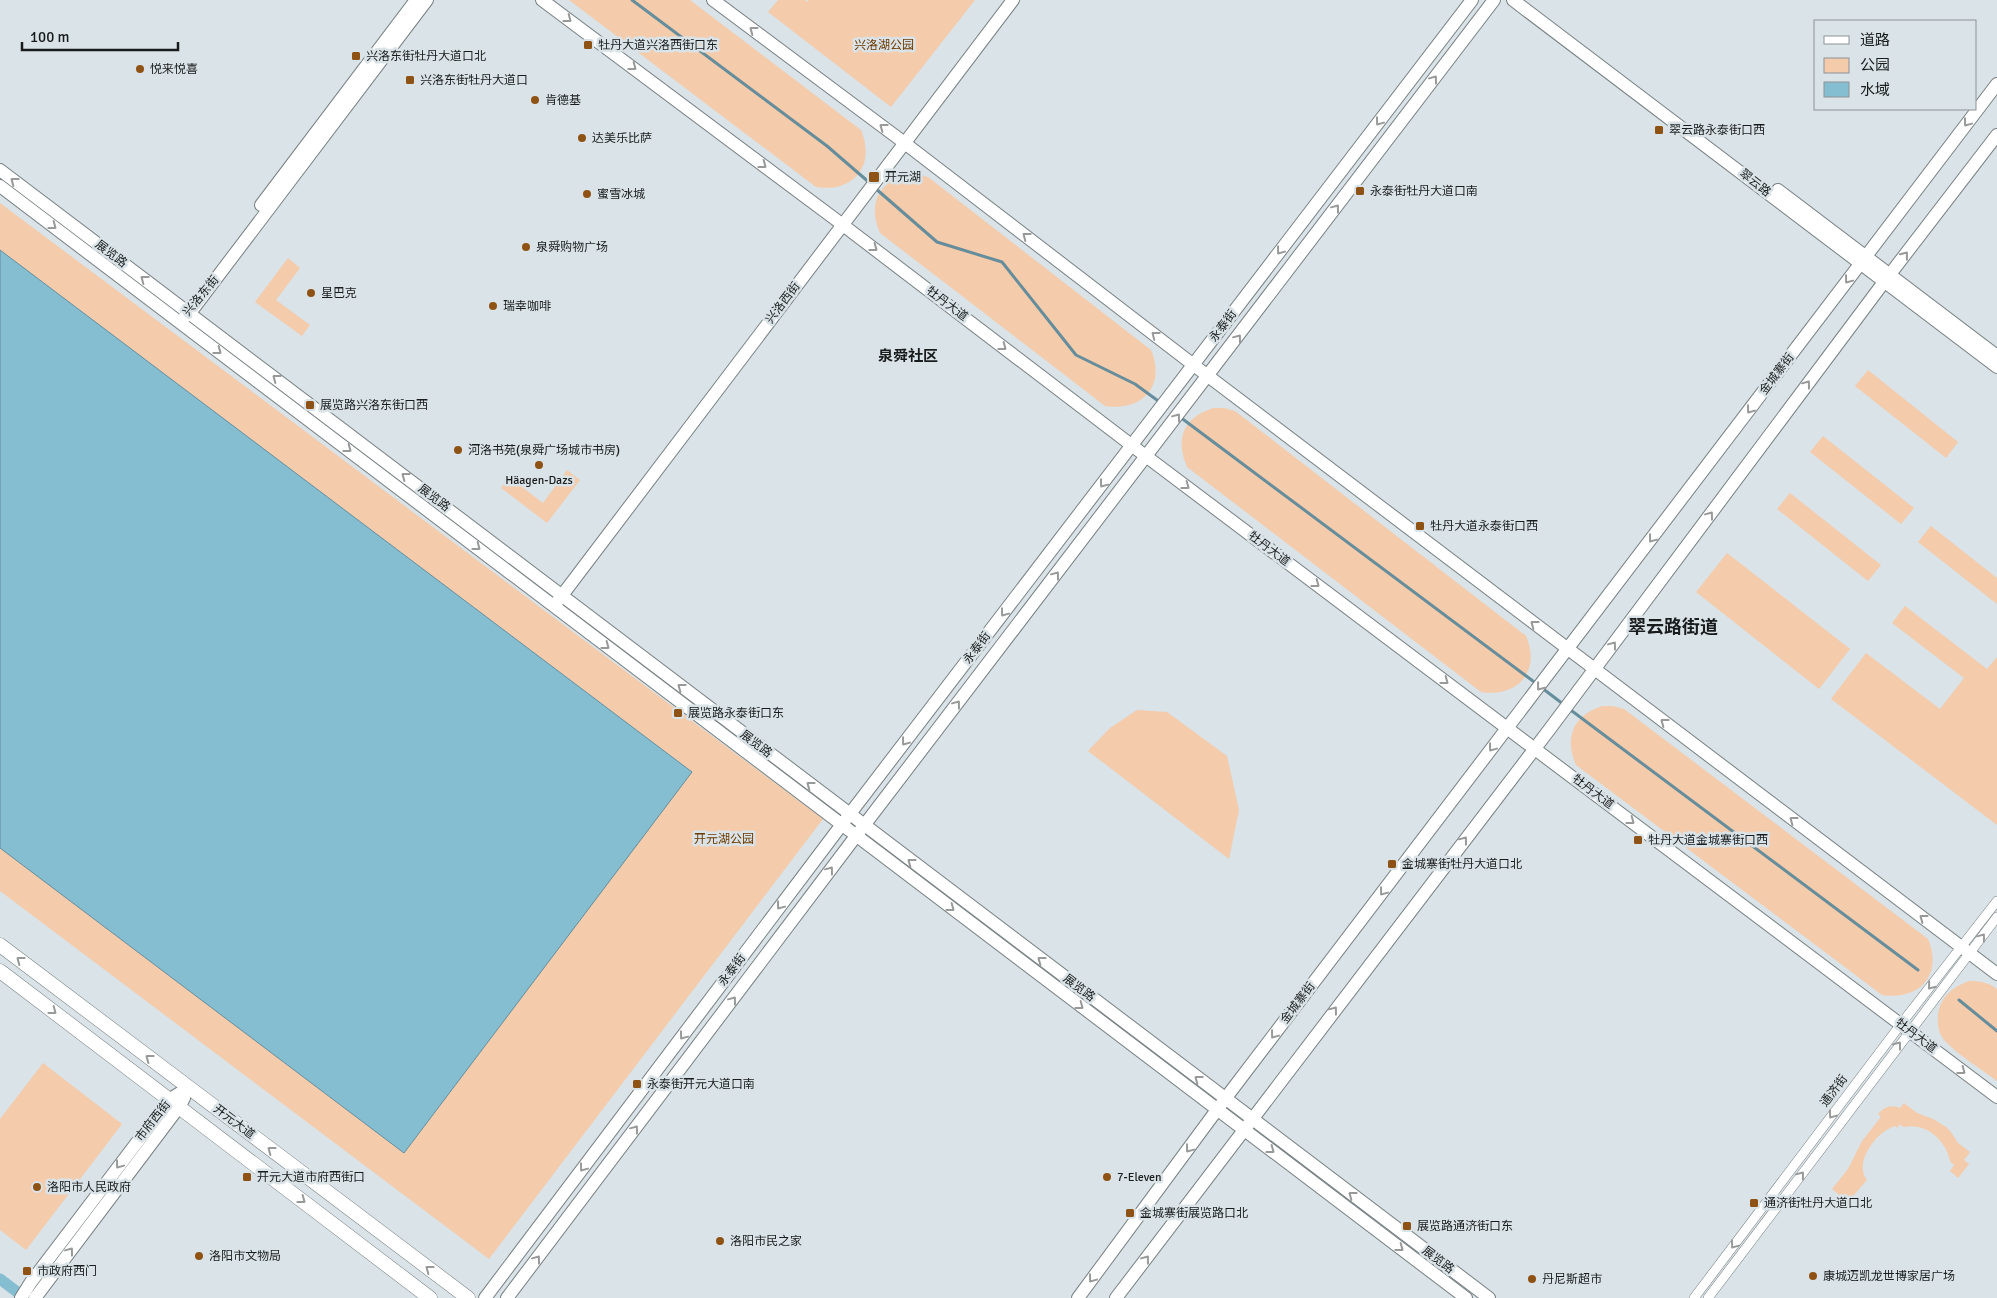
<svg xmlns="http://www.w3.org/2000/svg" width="1997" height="1298" font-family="Signika,'Noto Sans SC',sans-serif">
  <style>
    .green { fill: #f4cbab }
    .water { fill: #85bdd1; stroke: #658d9b }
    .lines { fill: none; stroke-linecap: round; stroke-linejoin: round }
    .stream { stroke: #658d9b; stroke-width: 3 }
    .canal { stroke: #85bdd1; stroke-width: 11 }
    .street-casing { stroke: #778083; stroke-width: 10 }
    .secondary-casing { stroke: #778083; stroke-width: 14 }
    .primary-casing { stroke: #778083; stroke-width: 15 }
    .street { stroke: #fff; stroke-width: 9 }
    .secondary { stroke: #fff; stroke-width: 12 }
    .primary { stroke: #fff; stroke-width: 14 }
    .oneway { stroke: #989999 }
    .poi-dot { fill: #8f5215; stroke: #dae3e7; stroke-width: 2 }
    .labels { text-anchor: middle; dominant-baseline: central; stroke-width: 5; stroke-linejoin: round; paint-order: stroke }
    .poi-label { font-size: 12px; fill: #191c1d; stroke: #dae3e7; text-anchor: start }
    .park-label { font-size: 12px; fill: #6d3a01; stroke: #dae3e7 }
    .street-label { font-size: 12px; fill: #191c1d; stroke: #dae3e7 }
    .quarter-label { font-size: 15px; font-weight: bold; fill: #191c1d; stroke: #dae3e7 }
    .district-label { font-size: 18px; font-weight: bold; fill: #191c1d; stroke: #dae3e7 }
  </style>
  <rect width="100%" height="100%" fill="#dae3e7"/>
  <g class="green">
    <path d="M569,0H690L861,130C876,166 853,193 816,187Z"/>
    <polygon points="778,0 805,0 807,2 808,0 975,0 891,107 768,12"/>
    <path d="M906,174H917L928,177L1151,350C1166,385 1143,412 1105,406L880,233C868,205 877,184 906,174Z"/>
    <polygon points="0,203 823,819 489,1259 0,891 0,848 404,1153 691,771 0,250"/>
    <polygon points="288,258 300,268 276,300 310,325 302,336 255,302"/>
    <polygon points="1868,370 1958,442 1946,458 1855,386"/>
    <path d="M1213,408H1224L1235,411L1526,636C1541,671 1518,698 1481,692L1187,467C1175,439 1183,418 1213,408Z"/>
    <polygon points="1823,436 1914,508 1901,524 1810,452"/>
    <polygon points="567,470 580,480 547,523 501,488 509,477 543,503"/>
    <polygon points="1790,493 1881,565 1868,581 1777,509"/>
    <polygon points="1931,526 1997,578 1997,604 1918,542"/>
    <polygon points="1727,553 1850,649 1819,689 1696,592"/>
    <polygon points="1905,606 1987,669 1997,657 1997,825 1831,699 1866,653 1940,709 1964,678 1892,623"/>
    <path d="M1602,706H1613L1624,709L1928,939C1943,974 1920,1001 1882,995L1576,765C1564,737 1573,716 1602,706Z"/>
    <polygon points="1137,710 1167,712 1227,756 1239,810 1229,859 1088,751 1110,728"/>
    <path d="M1969,981C1980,981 1988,982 1997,989V1081C1980,1068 1959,1056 1945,1041C1941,1037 1938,1029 1938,1024C1936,1002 1949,988 1969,981Z"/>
    <polygon points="43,1063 122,1124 26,1250 0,1230 0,1119"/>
    <path d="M1904,1103L1917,1113L1933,1119L1946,1127L1951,1132L1958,1143L1970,1152L1964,1160L1969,1164L1958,1178L1950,1171L1954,1165L1950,1161C1946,1140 1926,1122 1903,1127L1900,1124L1897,1128L1895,1126C1877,1131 1853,1162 1867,1180L1848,1202L1832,1189L1848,1169L1862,1141L1881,1117L1878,1114C1884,1107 1891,1104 1900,1108Z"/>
  </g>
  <polygon class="water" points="0,250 692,772 404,1153 0,848"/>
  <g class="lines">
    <g class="stream">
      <polyline points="632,0 827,146 871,184"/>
      <polyline points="875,188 937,242 1002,262 1076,355 1135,384 1161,403"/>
      <polyline points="1180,417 1537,684"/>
      <polyline points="1542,688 1563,704"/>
      <polyline points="1568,708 1918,970"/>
      <polyline points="1959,1000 1997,1031"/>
    </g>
    <polyline class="canal" points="0,1279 25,1298"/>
    <g class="street-casing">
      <g id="street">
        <polyline points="1694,1298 1901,1024 1997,901"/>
        <polyline points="1708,1298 1997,917"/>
      </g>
    </g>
    <g class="secondary-casing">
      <g id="secondary">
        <polyline points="542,0 835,219 1147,457 1997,1097"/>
        <polyline points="713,0 898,138 1208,376 1997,974"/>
        <polyline points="1513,0 1997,367"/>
        <polyline points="0,170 1489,1298"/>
        <polyline points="0,186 1466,1298"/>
        <polyline points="1778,190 1997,356"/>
        <polyline points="261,205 416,0"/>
        <polyline points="184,318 190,313 427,0"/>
        <polyline points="557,602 1013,0"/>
        <polyline points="21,1298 31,1282 170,1099 188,1088"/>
        <polyline points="35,1298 179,1107 184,1098"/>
        <polyline points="485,1298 849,815 1472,0"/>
        <polyline points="507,1298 856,836 1494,0"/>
        <polyline points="1078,1298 1225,1099 1997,84"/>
        <polyline points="1116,1298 1549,730 1884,282 1997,135"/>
      </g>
    </g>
    <g class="primary-casing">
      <g id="primary">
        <polyline points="0,945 468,1298"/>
        <polyline points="0,971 430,1298"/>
      </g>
    </g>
    <use href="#street" class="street"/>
    <use href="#secondary" class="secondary"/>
    <use href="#primary" class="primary"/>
  </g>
  <defs><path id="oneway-chevron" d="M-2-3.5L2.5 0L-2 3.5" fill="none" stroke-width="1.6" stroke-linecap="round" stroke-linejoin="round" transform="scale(1.25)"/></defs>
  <g class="oneway">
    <use href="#oneway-chevron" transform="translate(568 19) rotate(37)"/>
    <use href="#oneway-chevron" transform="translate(753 30) rotate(-143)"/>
    <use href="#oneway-chevron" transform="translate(633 67) rotate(37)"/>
    <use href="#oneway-chevron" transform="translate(1434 79) rotate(-53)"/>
    <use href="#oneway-chevron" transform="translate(1379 122) rotate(127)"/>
    <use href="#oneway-chevron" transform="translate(1967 123) rotate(127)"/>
    <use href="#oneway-chevron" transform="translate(883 127) rotate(-143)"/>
    <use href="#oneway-chevron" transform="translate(763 165) rotate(37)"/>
    <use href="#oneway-chevron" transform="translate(14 181) rotate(-143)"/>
    <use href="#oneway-chevron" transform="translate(1336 208) rotate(-53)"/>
    <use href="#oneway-chevron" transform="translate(53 226) rotate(37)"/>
    <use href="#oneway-chevron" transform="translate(1026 236) rotate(-142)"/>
    <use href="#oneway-chevron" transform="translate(874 248) rotate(37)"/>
    <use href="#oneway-chevron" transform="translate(1280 251) rotate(127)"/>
    <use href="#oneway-chevron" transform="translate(1905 255) rotate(-52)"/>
    <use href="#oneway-chevron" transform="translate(144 279) rotate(-143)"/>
    <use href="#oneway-chevron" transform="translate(1848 280) rotate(127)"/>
    <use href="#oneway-chevron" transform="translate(1155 335) rotate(-142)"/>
    <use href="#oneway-chevron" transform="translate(1238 338) rotate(-53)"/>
    <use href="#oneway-chevron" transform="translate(1003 347) rotate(37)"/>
    <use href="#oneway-chevron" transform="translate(218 351) rotate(37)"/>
    <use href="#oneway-chevron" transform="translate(276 378) rotate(-143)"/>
    <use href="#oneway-chevron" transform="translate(1807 384) rotate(-53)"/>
    <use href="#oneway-chevron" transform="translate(1750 410) rotate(127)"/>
    <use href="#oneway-chevron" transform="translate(1177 417) rotate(-53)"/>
    <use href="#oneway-chevron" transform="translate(348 449) rotate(37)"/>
    <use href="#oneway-chevron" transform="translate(405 476) rotate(-143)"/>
    <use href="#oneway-chevron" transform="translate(1103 484) rotate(127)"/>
    <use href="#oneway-chevron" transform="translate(1186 486) rotate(37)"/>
    <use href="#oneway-chevron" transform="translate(1710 515) rotate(-53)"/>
    <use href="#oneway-chevron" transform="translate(1652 539) rotate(127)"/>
    <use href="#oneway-chevron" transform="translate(477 547) rotate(37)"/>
    <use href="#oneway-chevron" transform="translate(1056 575) rotate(-53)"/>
    <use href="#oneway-chevron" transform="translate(1316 584) rotate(37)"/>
    <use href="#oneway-chevron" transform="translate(1004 613) rotate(127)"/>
    <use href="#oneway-chevron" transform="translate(1534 624) rotate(-143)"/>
    <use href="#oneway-chevron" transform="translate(1613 645) rotate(-53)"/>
    <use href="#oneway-chevron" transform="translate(606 646) rotate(37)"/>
    <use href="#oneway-chevron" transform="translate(1445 681) rotate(37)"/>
    <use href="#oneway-chevron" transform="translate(681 687) rotate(-143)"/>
    <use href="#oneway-chevron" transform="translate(1540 687) rotate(128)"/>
    <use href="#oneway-chevron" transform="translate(957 704) rotate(-53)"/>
    <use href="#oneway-chevron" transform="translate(1664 722) rotate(-143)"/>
    <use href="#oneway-chevron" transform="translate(905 742) rotate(127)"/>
    <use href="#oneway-chevron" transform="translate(1492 748) rotate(127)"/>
    <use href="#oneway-chevron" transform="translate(810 785) rotate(-143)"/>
    <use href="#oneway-chevron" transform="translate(1793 820) rotate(-143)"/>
    <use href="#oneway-chevron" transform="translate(1631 821) rotate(37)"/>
    <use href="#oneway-chevron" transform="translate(1464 840) rotate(-53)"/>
    <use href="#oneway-chevron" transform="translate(911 862) rotate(-143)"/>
    <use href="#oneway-chevron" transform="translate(830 870) rotate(-53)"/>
    <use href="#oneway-chevron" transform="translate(1383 892) rotate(127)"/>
    <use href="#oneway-chevron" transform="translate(780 906) rotate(127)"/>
    <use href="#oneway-chevron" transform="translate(951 908) rotate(37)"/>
    <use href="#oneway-chevron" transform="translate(1923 918) rotate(-143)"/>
    <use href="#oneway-chevron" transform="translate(1982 937) rotate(-53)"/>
    <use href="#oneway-chevron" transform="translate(20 960) rotate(-143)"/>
    <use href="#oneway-chevron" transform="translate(1041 960) rotate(-143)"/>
    <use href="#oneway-chevron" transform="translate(1931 986) rotate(129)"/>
    <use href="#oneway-chevron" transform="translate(733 1000) rotate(-53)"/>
    <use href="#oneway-chevron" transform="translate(1080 1006) rotate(37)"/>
    <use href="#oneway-chevron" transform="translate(1334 1010) rotate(-53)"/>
    <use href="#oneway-chevron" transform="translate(53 1011) rotate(37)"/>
    <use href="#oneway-chevron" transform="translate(1274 1035) rotate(127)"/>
    <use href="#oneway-chevron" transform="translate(683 1036) rotate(127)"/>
    <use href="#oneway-chevron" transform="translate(1898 1045) rotate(-53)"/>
    <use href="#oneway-chevron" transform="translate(149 1058) rotate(-143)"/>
    <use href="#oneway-chevron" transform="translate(1962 1071) rotate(37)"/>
    <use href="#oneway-chevron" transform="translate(1198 1079) rotate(-143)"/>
    <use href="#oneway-chevron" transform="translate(1832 1115) rotate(127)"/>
    <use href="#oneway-chevron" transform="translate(635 1129) rotate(-53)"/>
    <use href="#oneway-chevron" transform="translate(1189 1149) rotate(127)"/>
    <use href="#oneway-chevron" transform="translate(271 1150) rotate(-143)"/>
    <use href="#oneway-chevron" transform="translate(1271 1150) rotate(37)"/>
    <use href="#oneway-chevron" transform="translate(119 1165) rotate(127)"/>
    <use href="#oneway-chevron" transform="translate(583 1168) rotate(127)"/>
    <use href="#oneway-chevron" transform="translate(1801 1175) rotate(-53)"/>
    <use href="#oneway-chevron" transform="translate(1352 1195) rotate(-143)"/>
    <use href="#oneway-chevron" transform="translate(302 1200) rotate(37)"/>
    <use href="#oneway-chevron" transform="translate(1734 1245) rotate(127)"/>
    <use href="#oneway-chevron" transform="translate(1400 1248) rotate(37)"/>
    <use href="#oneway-chevron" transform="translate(70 1251) rotate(-53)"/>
    <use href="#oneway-chevron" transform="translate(537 1259) rotate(-53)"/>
    <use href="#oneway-chevron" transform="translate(1146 1259) rotate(-53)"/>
    <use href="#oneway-chevron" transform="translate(429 1269) rotate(-143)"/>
    <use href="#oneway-chevron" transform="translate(1092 1279) rotate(127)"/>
  </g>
  <g class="poi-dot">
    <rect x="583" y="40" width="10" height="10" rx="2.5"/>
    <rect x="351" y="51" width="10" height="10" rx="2.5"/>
    <circle cx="140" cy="69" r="5"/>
    <rect x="405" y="75" width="10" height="10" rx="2.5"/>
    <circle cx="535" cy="100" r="5"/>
    <rect x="1654" y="125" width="10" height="10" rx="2.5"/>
    <circle cx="582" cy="138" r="5"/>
    <rect x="868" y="171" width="12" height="12" rx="2.5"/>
    <rect x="1355" y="186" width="10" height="10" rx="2.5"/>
    <circle cx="587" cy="194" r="5"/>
    <circle cx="526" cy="247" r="5"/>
    <circle cx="311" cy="293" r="5"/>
    <circle cx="493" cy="306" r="5"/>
    <rect x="305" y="400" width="10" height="10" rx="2.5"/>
    <circle cx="458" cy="450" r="5"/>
    <circle cx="539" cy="465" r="5"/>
    <rect x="1415" y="521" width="10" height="10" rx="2.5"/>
    <rect x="673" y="708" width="10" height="10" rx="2.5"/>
    <rect x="1633" y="835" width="10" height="10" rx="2.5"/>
    <rect x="1387" y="859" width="10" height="10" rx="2.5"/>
    <rect x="632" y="1079" width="10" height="10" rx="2.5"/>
    <rect x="242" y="1172" width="10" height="10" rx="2.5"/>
    <circle cx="1107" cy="1177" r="5"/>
    <circle cx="37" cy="1187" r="5"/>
    <rect x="1749" y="1198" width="10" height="10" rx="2.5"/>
    <rect x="1125" y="1208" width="10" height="10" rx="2.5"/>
    <rect x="1402" y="1221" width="10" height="10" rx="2.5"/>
    <circle cx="720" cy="1241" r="5"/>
    <circle cx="199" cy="1256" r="5"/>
    <rect x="22" y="1266" width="10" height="10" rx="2.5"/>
    <circle cx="1813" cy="1276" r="5"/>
    <circle cx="1532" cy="1279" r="5"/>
  </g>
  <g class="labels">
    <g class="poi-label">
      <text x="598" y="45">牡丹大道兴洛西街口东</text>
      <text x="366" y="56">兴洛东街牡丹大道口北</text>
      <text x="150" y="69">悦来悦喜</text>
      <text x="420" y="80">兴洛东街牡丹大道口</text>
      <text x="545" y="100">肯德基</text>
      <text x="1669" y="130">翠云路永泰街口西</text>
      <text x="592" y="138">达美乐比萨</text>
      <text x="885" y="177">开元湖</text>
      <text x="1370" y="191">永泰街牡丹大道口南</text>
      <text x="597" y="194">蜜雪冰城</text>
      <text x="536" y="247">泉舜购物广场</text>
      <text x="321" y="293">星巴克</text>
      <text x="503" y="306">瑞幸咖啡</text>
      <text x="320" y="405">展览路兴洛东街口西</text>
      <text x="468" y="450">河洛书苑(泉舜广场城市书房)</text>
      <text x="539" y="480" text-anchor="middle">Häagen-Dazs</text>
      <text x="1430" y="526">牡丹大道永泰街口西</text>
      <text x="688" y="713">展览路永泰街口东</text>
      <text x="1648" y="840">牡丹大道金城寨街口西</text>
      <text x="1402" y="864">金城寨街牡丹大道口北</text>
      <text x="647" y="1084">永泰街开元大道口南</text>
      <text x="257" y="1177">开元大道市府西街口</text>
      <text x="1117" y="1177">7-Eleven</text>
      <text x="47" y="1187">洛阳市人民政府</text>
      <text x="1764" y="1203">通济街牡丹大道口北</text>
      <text x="1140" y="1213">金城寨街展览路口北</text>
      <text x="1417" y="1226">展览路通济街口东</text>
      <text x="730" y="1241">洛阳市民之家</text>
      <text x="209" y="1256">洛阳市文物局</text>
      <text x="37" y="1271">市政府西门</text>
      <text x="1823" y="1276">康城迈凯龙世博家居广场</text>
      <text x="1542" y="1279">丹尼斯超市</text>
    </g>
    <g class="park-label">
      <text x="884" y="45">兴洛湖公园</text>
      <text x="724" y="839">开元湖公园</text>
    </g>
    <g class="street-label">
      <text transform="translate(1755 183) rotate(38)">翠云路</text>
      <text transform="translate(111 254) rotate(37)">展览路</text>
      <text transform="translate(201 296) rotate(-50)">兴洛东街</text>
      <text transform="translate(783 303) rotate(-53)">兴洛西街</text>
      <text transform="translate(947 304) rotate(37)">牡丹大道</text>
      <text transform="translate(1223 326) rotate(-53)">永泰街</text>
      <text transform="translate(1777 374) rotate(-53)">金城寨街</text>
      <text transform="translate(434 498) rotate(37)">展览路</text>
      <text transform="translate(1269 549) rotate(37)">牡丹大道</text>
      <text transform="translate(977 648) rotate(-53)">永泰街</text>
      <text transform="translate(756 744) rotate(37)">展览路</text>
      <text transform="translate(1593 792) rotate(37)">牡丹大道</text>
      <text transform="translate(732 970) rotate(-53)">永泰街</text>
      <text transform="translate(1079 988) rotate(37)">展览路</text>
      <text transform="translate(1298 1003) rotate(-53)">金城寨街</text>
      <text transform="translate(1916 1036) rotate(37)">牡丹大道</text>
      <text transform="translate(1834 1091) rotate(-53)">通济街</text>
      <text transform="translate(153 1121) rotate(-52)">市府西街</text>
      <text transform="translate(234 1122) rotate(37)">开元大道</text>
      <text transform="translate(1438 1260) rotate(37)">展览路</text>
    </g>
    <g class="quarter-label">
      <text x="908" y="356">泉舜社区</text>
    </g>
    <g class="district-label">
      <text x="1673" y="627">翠云路街道</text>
    </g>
  </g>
  <rect x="1814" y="20" width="162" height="90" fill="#dae3e7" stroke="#8d9396"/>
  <rect x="1824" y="36" width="25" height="8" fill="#ffffff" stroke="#8d9396"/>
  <text x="1860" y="45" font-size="15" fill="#191c1d">道路</text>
  <rect x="1824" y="58" width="25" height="15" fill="#f4cbab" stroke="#8d9396"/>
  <text x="1860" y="70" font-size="15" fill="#191c1d">公园</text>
  <rect x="1824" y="82" width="25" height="15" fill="#85bdd1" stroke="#8d9396"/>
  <text x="1860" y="95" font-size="15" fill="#191c1d">水域</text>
  <path d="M22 42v8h156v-8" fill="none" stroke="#191c1d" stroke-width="2.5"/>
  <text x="30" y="42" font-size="15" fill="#191c1d" stroke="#dae3e7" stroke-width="4" paint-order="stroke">100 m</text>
</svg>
